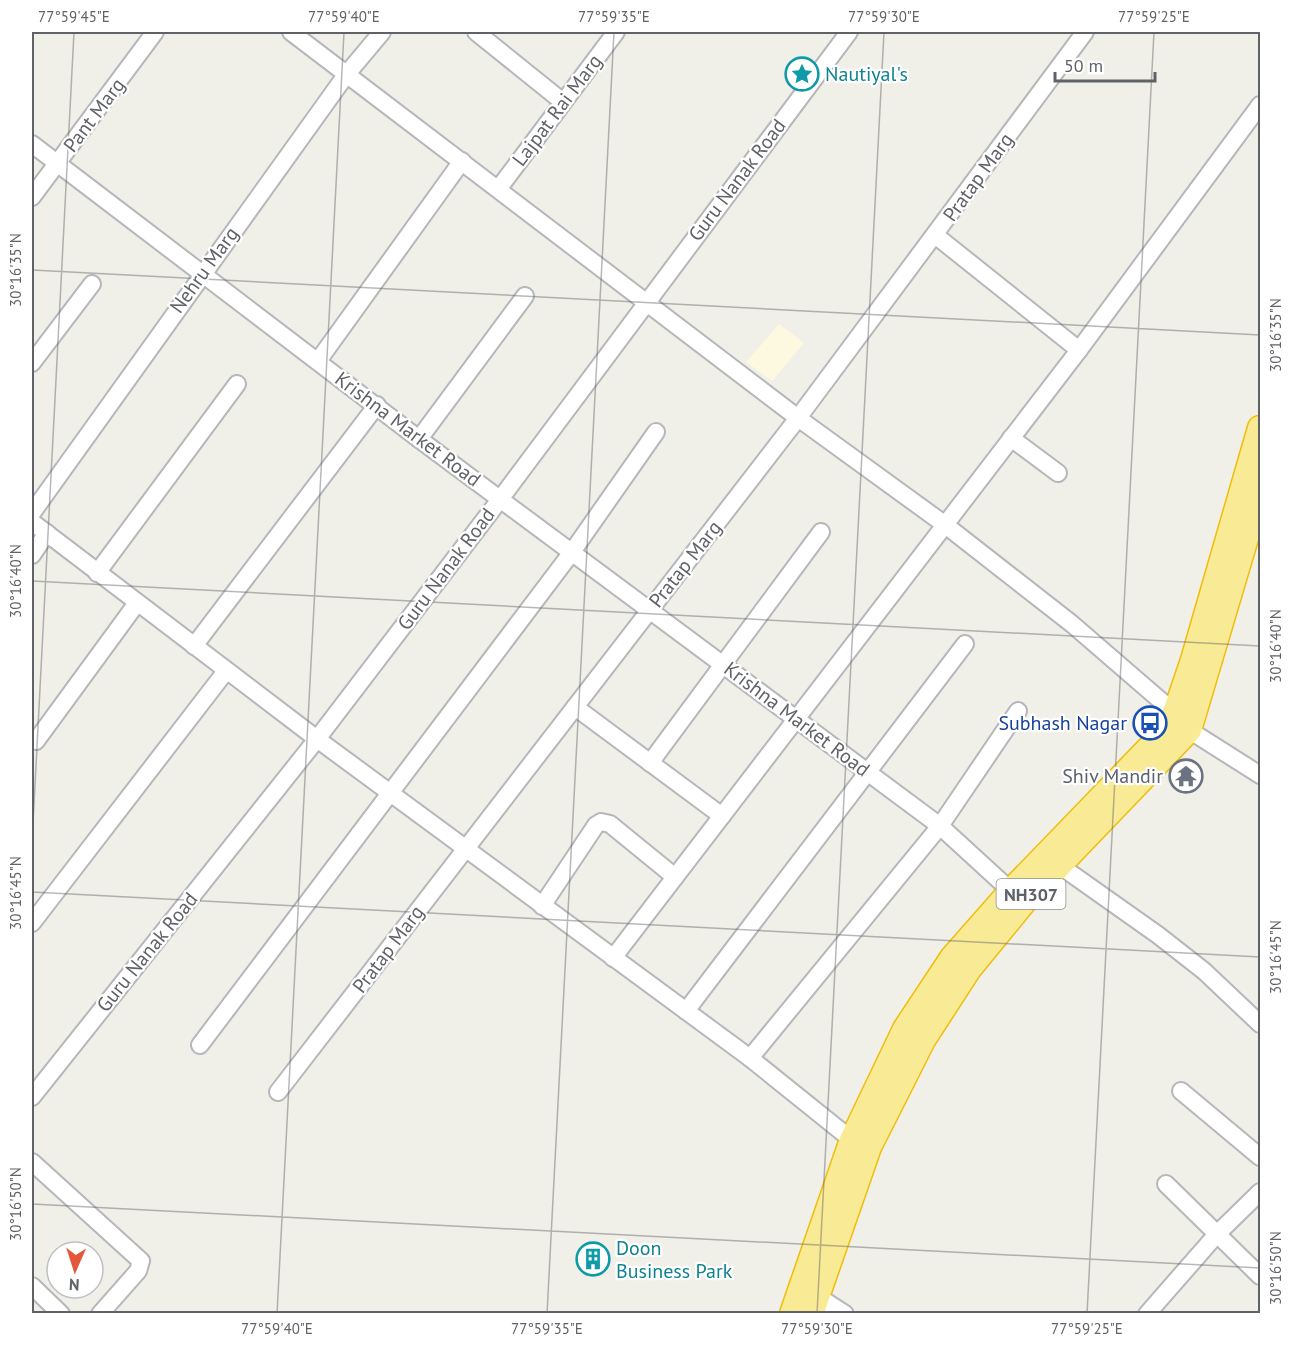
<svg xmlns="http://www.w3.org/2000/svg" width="1292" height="1345" font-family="'PT Sans',sans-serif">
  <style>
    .commercial { fill: #fdf9e0 }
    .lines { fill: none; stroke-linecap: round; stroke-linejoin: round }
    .minor-casing { stroke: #b5b7bb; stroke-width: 20 }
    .highway-casing { stroke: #f0be08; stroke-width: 27 }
    .minor { stroke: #fff; stroke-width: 16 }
    .highway { stroke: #f9ea96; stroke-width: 24 }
    .ticks { fill: none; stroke: #5f6267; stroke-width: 1.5; stroke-opacity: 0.45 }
    .labels { text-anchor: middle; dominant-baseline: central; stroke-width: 4.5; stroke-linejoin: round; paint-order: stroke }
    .shield { fill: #fff; stroke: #8f9195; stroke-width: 1.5 }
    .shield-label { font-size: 18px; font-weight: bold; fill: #5f6267 }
    .culture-label { font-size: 20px; fill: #0d838f; stroke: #fff; text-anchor: start }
    .street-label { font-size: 20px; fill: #5f6267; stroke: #fff }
    .transit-label { font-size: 20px; fill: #164399; stroke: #fff; text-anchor: end }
    .worship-label { font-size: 20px; fill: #5b616d; stroke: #fff; text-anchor: end }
    .neatline { fill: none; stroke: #5f6267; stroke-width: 2 }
    .ticks-label { font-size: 15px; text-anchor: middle; fill: #5f6267 }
  </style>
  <rect width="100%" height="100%" fill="#f0efe8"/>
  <polygon class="commercial" points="779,324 804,343 772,381 746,362"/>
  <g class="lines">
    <g class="minor-casing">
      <g id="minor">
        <polyline points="291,32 798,418 944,524 1072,624 1175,713 1189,730 1260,775"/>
        <polyline points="476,32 563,102"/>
        <polyline points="32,144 419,439 940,826 1011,891"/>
        <polyline points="499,188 616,32"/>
        <polyline points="32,197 155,32"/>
        <polyline points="935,235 1079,350"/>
        <polyline points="318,361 462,161"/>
        <polyline points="32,363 92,284"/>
        <polyline points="1011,438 1058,473"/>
        <polyline points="419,439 525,296"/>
        <polyline points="32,513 346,75 382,32"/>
        <polyline points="32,522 317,739 750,1058 852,1140"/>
        <polyline points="32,555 47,533"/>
        <polyline points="97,573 237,384"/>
        <polyline points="194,646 377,405"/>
        <polyline points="575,707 722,816"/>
        <polyline points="36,741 137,603"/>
        <polyline points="650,763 821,532"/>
        <polyline points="1059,865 1158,935 1204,971 1260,1024"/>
        <polyline points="542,906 596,825 601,822 610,824 675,877"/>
        <polyline points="32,923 226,671"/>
        <polyline points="613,958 1079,350 1260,105"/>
        <polyline points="686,1011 965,644"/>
        <polyline points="200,1045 572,552 656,432"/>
        <polyline points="750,1058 940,826 1018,711"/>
        <polyline points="1181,1091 1260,1157"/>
        <polyline points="278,1092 798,418 1085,32"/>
        <polyline points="32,1097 317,739 501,498 849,32"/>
        <polyline points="32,1162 141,1261 138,1271 100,1314"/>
        <polyline points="1166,1184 1260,1276"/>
        <polyline points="32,1286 61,1314"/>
        <polyline points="817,1296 845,1314"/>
        <polyline points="1147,1314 1217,1234 1260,1192"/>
      </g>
    </g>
    <g class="highway-casing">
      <g id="highway">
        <polyline points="792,1314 852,1140 905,1029 952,958 1011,891 1154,743 1175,713 1193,660 1260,428"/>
        <polyline points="811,1314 869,1147 923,1040 969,969 1024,902 1189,730 1260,491"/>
      </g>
    </g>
    <use href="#minor" class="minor"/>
    <use href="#highway" class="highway"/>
  </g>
  <path class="ticks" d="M32,270L1260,335M32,581L1260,646M32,843L74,32M32,892L1260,957M32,1204L1260,1268M277,1314L344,32M547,1314L614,32M817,1314L884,32M1087,1314L1154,32"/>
  <defs>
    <g id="sight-ring" transform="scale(1.725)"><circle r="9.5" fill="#fff" stroke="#0f9aa8" stroke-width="1.5"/><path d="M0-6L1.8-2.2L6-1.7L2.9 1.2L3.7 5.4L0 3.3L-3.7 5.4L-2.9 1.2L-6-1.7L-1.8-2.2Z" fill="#0f9aa8"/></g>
    <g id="bus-ring" transform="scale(1.725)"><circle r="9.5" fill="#fff" stroke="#1a4fb4" stroke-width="1.5"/><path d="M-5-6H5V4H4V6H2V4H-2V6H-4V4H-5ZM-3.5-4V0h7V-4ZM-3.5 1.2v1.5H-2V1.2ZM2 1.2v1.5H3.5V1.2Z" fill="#1a4fb4"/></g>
    <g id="temple-ring" transform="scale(1.725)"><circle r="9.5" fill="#fff" stroke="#6b7280" stroke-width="1.5"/><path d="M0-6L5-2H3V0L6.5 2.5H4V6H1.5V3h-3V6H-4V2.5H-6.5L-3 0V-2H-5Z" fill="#6b7280"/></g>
    <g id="building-ring" transform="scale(1.725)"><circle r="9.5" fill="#fff" stroke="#0f9aa8" stroke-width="1.5"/><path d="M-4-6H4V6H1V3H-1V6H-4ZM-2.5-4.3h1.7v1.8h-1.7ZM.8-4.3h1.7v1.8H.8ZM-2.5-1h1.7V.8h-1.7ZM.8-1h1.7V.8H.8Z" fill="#0f9aa8"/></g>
  </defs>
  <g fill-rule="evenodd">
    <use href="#sight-ring" x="802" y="74"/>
    <use href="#bus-ring" x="1150" y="723"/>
    <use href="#temple-ring" x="1186" y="776"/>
    <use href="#building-ring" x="593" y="1259"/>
  </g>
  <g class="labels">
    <rect class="shield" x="996.5" y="879" width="69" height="30" rx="4.5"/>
    <g class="shield-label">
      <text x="1031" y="894">NH307</text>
    </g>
    <g class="culture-label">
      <text x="825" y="74">Nautiyal's</text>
      <text x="616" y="1248">Doon<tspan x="616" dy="23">Business Park</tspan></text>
    </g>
    <g class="street-label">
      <text transform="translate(557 110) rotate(-53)">Lajpat Rai Marg</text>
      <text transform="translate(94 115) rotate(-53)">Pant Marg</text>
      <text transform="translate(978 177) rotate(-54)">Pratap Marg</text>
      <text transform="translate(737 180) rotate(-53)">Guru Nanak Road</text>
      <text transform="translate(204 270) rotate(-54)">Nehru Marg</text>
      <text transform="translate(408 429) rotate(37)">Krishna Market Road</text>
      <text transform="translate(685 564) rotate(-52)">Pratap Marg</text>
      <text transform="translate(446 569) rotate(-53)">Guru Nanak Road</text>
      <text transform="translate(797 719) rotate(37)">Krishna Market Road</text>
      <text transform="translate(388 949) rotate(-53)">Pratap Marg</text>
      <text transform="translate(147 952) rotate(-51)">Guru Nanak Road</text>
    </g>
    <g class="transit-label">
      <text x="1127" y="723">Subhash Nagar</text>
    </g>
    <g class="worship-label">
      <text x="1163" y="776">Shiv Mandir</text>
    </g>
  </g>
  <rect width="1292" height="1345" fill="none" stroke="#ffffff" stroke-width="66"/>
  <g transform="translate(75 1270) rotate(183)"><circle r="28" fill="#ffffff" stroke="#bfc0c2" stroke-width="1.5"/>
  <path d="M0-4.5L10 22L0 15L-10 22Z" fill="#e4583a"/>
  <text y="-9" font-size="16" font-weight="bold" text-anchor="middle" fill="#5f6267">N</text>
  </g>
  <path d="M1055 72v9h100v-9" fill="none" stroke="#5f6267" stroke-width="3"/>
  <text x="1064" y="72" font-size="18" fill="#5f6267" stroke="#ffffff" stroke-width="4.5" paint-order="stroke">50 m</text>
  <rect x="33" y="33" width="1226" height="1279" class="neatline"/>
  <g class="ticks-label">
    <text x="74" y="22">77°59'45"E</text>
    <text x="344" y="22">77°59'40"E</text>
    <text x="614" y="22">77°59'35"E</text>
    <text x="884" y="22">77°59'30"E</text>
    <text x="1154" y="22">77°59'25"E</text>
    <text transform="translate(16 270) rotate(-90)" y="5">30°16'35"N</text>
    <text transform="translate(1276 335) rotate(-90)" y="5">30°16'35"N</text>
    <text transform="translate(16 581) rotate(-90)" y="5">30°16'40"N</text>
    <text transform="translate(1276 646) rotate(-90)" y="5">30°16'40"N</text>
    <text transform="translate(16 893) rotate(-90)" y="5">30°16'45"N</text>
    <text transform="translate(1276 957) rotate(-90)" y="5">30°16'45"N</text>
    <text transform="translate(16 1204) rotate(-90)" y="5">30°16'50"N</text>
    <text transform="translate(1276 1268) rotate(-90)" y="5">30°16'50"N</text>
    <text x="277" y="1334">77°59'40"E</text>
    <text x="547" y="1334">77°59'35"E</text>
    <text x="817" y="1334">77°59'30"E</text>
    <text x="1087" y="1334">77°59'25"E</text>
  </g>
</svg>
